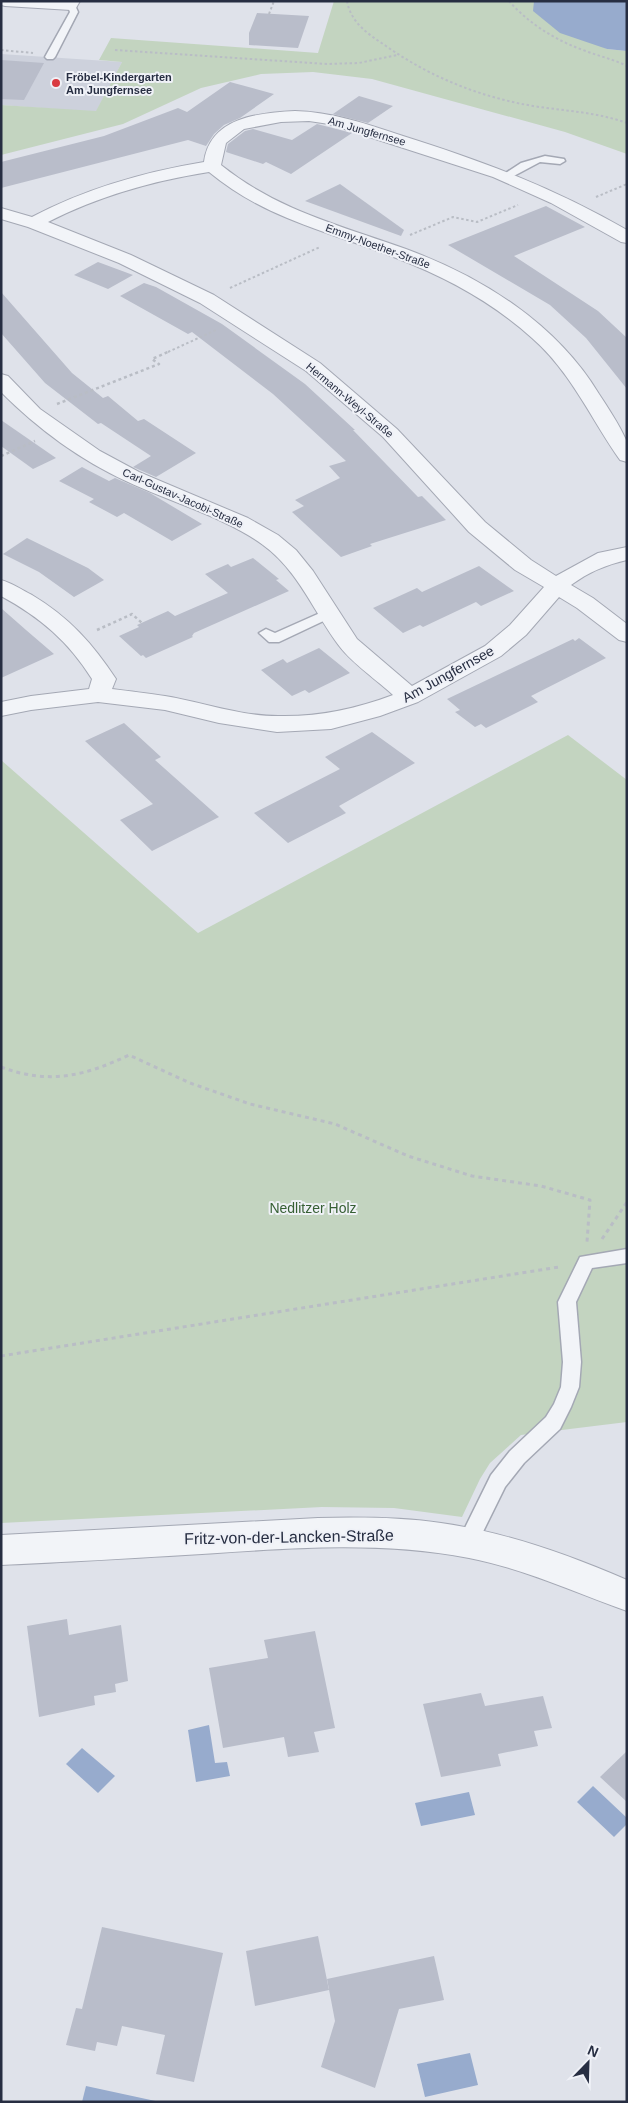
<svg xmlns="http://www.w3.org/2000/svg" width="628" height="2103" font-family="Helvetica,sans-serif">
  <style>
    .built { fill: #cdd1dc }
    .green { fill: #c3d4c0 }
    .water { fill: #97abcd }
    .building { fill: #b9bdca }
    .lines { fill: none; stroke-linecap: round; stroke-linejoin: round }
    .lane-casing { stroke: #a4a8b4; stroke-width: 3 }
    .street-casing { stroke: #a4a8b4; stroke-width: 2 }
    .path-far2 { stroke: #b9bdc5; stroke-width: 2; stroke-dasharray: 2.5 2.5; stroke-linecap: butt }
    .path-far1 { stroke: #b9bdc5; stroke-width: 2.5; stroke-dasharray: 3 3; stroke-linecap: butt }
    .path { stroke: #b9bdc5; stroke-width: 3; stroke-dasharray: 4 4; stroke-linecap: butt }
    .lane { fill: #f2f4f8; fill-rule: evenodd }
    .street { fill: #f2f4f8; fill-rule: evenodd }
    .poi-dot { fill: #d93a41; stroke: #eff1f7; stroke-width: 2 }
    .labels { text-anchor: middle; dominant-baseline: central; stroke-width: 4; stroke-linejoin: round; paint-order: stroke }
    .far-poi-label { font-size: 11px; font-weight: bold; fill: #272e42; stroke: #eff1f7; text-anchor: start }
    .far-street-label { font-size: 11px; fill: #272e42; stroke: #eff1f7 }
    .street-label { font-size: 14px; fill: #272e42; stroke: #eff1f7 }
    .park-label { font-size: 14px; fill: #365f33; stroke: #eff1f7 }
    .near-street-label { font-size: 16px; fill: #272e42; stroke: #eff1f7 }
  </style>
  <rect width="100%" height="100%" fill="#dfe2ea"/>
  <polygon class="built" points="1,54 122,62 96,112 1,105"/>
  <g class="green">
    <polygon points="334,1 534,1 534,11 607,49 627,51 627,154 565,132 372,79 313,72 261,74 201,88 123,124 1,155 1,105 96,111 122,62 99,60 111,38 318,53"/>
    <polygon points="568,735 627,780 627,1422 521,1435 490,1463 480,1479 462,1517 394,1508 322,1507 1,1523 1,760 198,933"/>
  </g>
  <g class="water">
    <polygon points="534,1 627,1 627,51 607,49 560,33 533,11"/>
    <polygon points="209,1725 215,1763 227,1762 230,1776 196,1782 188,1730"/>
    <polygon points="82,1748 115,1776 98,1793 66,1764"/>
    <polygon points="593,1786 627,1818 627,1824 614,1837 577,1802"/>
    <polygon points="469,1792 475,1815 421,1826 415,1803"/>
    <polygon points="470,2053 478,2085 425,2097 417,2064"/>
    <polygon points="86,2086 160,2102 82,2102"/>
  </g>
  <g class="building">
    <polygon points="257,13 309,16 298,48 249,45 249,33"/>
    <polygon points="1,60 44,63 24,100 1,99"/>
    <polygon points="230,82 274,94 240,118 224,125 214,134 206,146 188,140 1,188 1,162 104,136 178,108 187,112"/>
    <polygon points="359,96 393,106 368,123 333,114"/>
    <polygon points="317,124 352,133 291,174 266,162 263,164 226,152 228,144 245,131 253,129 292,140"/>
    <polygon points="340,184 404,230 401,236 305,201"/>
    <polygon points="546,206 585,227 514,256 598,311 627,338 627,389 586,338 550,305 448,245"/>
    <polygon points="98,262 133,275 108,289 74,275"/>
    <polygon points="144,283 156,287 222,324 305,384 355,430 353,430 418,497 422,496 446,520 370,544 372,546 341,557 292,512 304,506 295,500 340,478 329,466 346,461 273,394 192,332 188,334 120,296"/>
    <polygon points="1,292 72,373 103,398 108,396 138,421 144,419 196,453 156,477 133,467 151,456 101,423 98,424 45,383 1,333"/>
    <polygon points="1,420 56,458 33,469 1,446"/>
    <polygon points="82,467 109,481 115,478 150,493 202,524 172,541 124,513 117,517 89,502 94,499 59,481"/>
    <polygon points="27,538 88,568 104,580 74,597 39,572 3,554"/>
    <polygon points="253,558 279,579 276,580 289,591 194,633 192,636 193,637 146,658 143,655 141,656 119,636 139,627 137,625 168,611 175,616 228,593 205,574 228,564 231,567"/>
    <polygon points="479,566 514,591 481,606 476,602 423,627 420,625 403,633 373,608 417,588 422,592"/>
    <polygon points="1,608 26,630 54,654 1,678"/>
    <polygon points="579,638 606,658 531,696 538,702 486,728 481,724 475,727 455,712 460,710 447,699 573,639 575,641"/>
    <polygon points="319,648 350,673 309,693 305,690 292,696 261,670 283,659 287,663"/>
    <polygon points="124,723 161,757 155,760 219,817 152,851 120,820 153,804 85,741"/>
    <polygon points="372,732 415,763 339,806 346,813 288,843 254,813 340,769 325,757"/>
    <polygon points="67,1619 69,1635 121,1625 128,1681 115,1684 116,1692 94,1696 95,1705 39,1717 27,1626"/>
    <polygon points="315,1631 335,1728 314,1732 319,1752 288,1757 284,1737 223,1748 209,1668 268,1658 264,1640"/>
    <polygon points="481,1693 485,1706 543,1696 552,1728 534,1731 538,1746 498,1754 501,1766 441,1777 423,1704"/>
    <polygon points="627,1751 627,1802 600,1777"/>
    <polygon points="102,1927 223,1953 194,2082 156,2074 165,2035 122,2026 117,2046 97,2042 95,2051 66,2045 76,2008 82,2009"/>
    <polygon points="318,1936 329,1990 255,2006 246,1951"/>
    <polygon points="434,1956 444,2000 399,2009 375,2088 321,2067 335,2021 327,1979"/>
  </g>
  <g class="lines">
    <g class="lane-casing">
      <g id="lane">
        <polygon points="71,2 74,3 78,12 55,57 53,59 47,59 45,57 70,12 67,5"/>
        <polygon points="545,156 564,159 565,161 560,164 540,162 510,178 506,179 501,176 521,163"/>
        <polygon points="329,609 336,613 334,616 279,642 269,642 259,633 266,629 275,633"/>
        <polygon points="627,1249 627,1263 592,1268 576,1302 581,1362 579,1387 571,1407 560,1429 524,1463 505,1487 475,1548 468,1551 461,1548 458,1542 491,1475 510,1451 546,1417 554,1404 561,1387 563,1362 558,1302 580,1257"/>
      </g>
    </g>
    <g class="street-casing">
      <g id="street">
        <polygon points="1,1 80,1 76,8 71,10 5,6 1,5"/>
        <path d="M295,111C333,112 367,124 403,136C485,162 552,187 627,230V243L621,242L551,203L493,177L329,124L309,121L281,122L244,129L226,143L221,165C277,210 339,225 406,249C482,277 556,323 599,394C608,408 619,424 626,440C628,446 627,455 627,462L620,460C591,419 571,372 532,338C492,302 446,277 396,258C328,231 267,220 209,172C152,181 99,196 48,222L131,255L214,295L320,363L397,429L485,522L531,560L556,576L598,553L627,547V560C608,564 587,573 571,585L593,598L627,624V642L619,640L577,608L559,597L526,635L501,656L418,702L380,716L331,729L277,732L219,723L165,710L98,702L31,710L1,716V702L31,696L89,689L92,679C69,642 40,617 1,596V580C12,583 22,590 32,595C69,617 93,644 116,679L112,689C129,691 147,693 165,696C202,702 239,716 278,716C318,717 356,709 393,695C378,681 352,663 340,647C314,613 299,571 263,545C227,518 168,501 126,481C80,460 37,428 1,392V374L8,376L40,409L100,451L139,472L248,518L278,535L296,550L313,571L357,639L412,686L485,646L510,625L544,587L515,570L469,532L383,437L306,371L200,303L119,263L28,227L1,219V208L32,217C87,188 144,172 204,162C210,117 258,113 295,111Z"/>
        <path d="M318,1518C359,1517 400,1517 441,1523C505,1532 567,1554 627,1580V1611C574,1592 525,1569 469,1558C381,1541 290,1548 202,1554C135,1558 68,1562 1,1565V1535Z"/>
      </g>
    </g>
    <g class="path-far2">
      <path d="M347,1C351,23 368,34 386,46C430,77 480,97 533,106C565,111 596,112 627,123"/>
      <path d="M509,1C528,23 555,40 583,50C598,56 613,59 627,66"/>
      <polyline points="269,14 274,1"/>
      <polyline points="1,50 33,53"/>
      <polyline points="115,50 327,64 359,63 397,55"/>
      <polyline points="596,197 627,184"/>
      <polyline points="410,235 453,217 477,222 518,205"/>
      <polyline points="230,288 320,247"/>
      <polyline points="168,352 216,330"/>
    </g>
    <g class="path-far1">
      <polyline points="57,404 159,364 152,359 170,351"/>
      <polyline points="1,456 35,441"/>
      <polyline points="97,630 132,614 142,623"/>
    </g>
    <g class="path">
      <path d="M1,1067C49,1085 85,1076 129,1055L190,1083L250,1104L335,1124L408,1156L472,1176L541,1186L590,1200L587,1242"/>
      <polyline points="602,1239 627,1202"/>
      <polyline points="1,1356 559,1267"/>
    </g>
    <use href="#lane" class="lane"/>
    <use href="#street" class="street"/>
  </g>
  <circle class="poi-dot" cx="56" cy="83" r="5"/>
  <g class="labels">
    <g class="far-poi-label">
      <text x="66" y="77">Fröbel-Kindergarten<tspan x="66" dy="13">Am Jungfernsee</tspan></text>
    </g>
    <g class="far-street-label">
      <text transform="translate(367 131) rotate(16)">Am Jungfernsee</text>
      <text transform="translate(378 246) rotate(20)">Emmy-Noether-Straße</text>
      <text transform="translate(350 400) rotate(40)">Hermann-Weyl-Straße</text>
      <text transform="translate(183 498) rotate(24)">Carl-Gustav-Jacobi-Straße</text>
    </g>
    <g class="street-label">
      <text transform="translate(448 674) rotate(-29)">Am Jungfernsee</text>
    </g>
    <g class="park-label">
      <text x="313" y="1208">Nedlitzer Holz</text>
    </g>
    <g class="near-street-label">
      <text transform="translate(289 1537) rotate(-1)">Fritz-von-der-Lancken-Straße</text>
    </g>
  </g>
  <rect width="628" height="2103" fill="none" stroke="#272e42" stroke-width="5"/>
  <g transform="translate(588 2063) rotate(23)" stroke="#eff1f7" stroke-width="4" paint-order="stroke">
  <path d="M0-4L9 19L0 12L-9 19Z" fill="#272e42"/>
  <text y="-8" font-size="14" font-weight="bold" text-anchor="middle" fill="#272e42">N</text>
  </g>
</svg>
